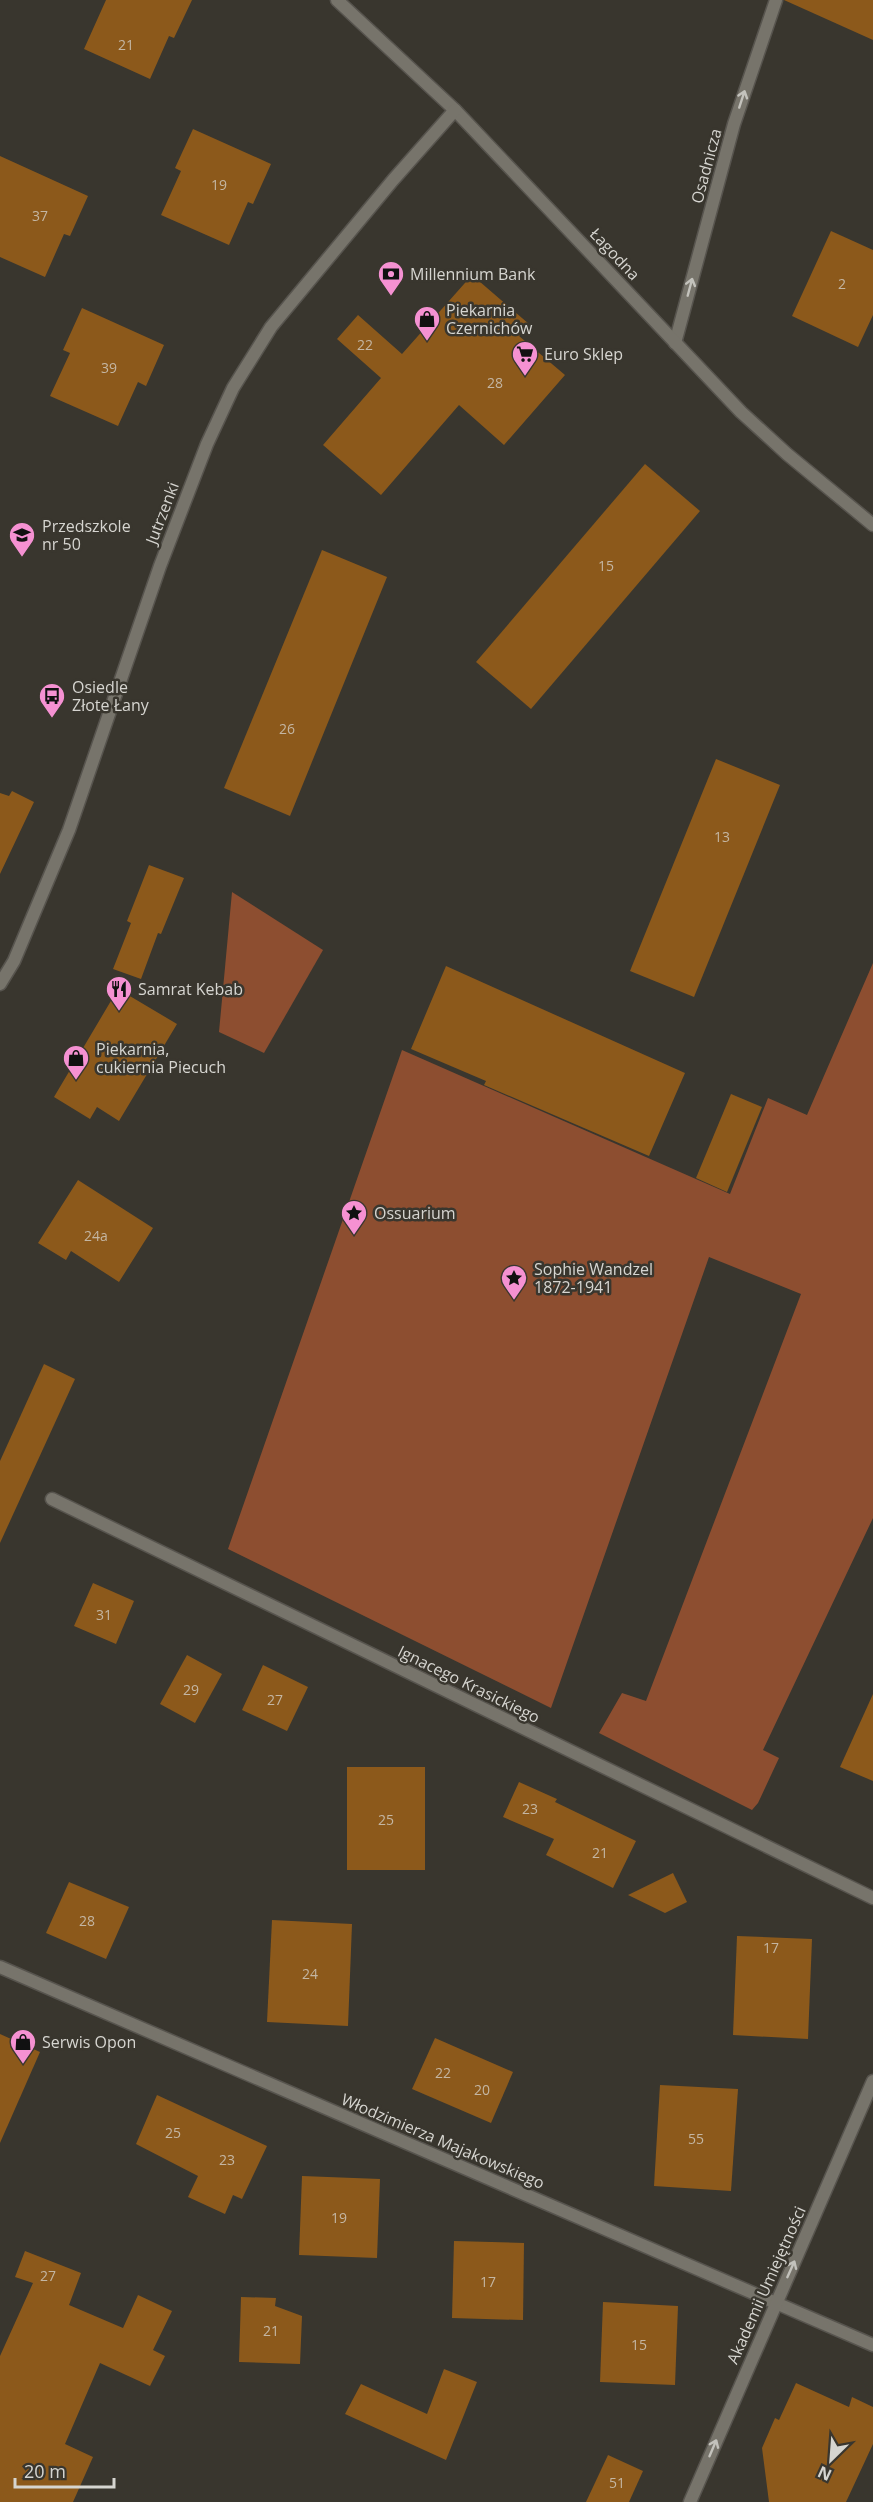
<svg xmlns="http://www.w3.org/2000/svg" width="873" height="2502" font-family="'Open Sans',sans-serif">
  <style>
    .green { fill: #8d4e30 }
    .building { fill: #8c591b }
    .lines { fill: none; stroke-linecap: round; stroke-linejoin: round }
    .minor-casing { stroke: #57544e; stroke-width: 15 }
    .tertiary-casing { stroke: #57544e; stroke-width: 15 }
    .minor { stroke: #77746b; stroke-width: 12 }
    .tertiary { stroke: #77746b; stroke-width: 12 }
    .oneway { stroke: #c3c2bc }
    .labels { text-anchor: middle; dominant-baseline: central; stroke-width: 5; stroke-linejoin: round; paint-order: stroke }
    .number-label { font-size: 14px; fill: #c4b6a3 }
    .street-label { font-size: 16px; fill: #d6d5d0; stroke: #39362e }
    .poi-label { font-size: 16px; fill: #d6d5d0; stroke: #39362e; text-anchor: start }
  </style>
  <rect width="100%" height="100%" fill="#39362e"/>
  <g class="green">
    <polygon points="232,892 323,950 264,1053 219,1032"/>
    <polygon points="873,963 873,1518 763,1750 779,1758 758,1803 752,1810 599,1733 622,1693 646,1701 801,1294 709,1257 551,1708 228,1549 402,1050 730,1194 768,1098 807,1115"/>
  </g>
  <g class="building">
    <polygon points="106,0 192,0 174,38 169,36 150,79 84,49"/>
    <polygon points="784,0 873,0 873,40"/>
    <polygon points="193,129 271,164 253,204 248,202 229,245 161,215 181,171 175,168"/>
    <polygon points="0,156 88,196 70,236 64,234 45,277 0,257"/>
    <polygon points="831,231 873,250 873,315 858,347 792,316"/>
    <polygon points="472,275 529,324 519,336 565,375 504,445 459,405 381,495 323,445 381,378 337,339 358,315 402,354"/>
    <polygon points="82,308 164,345 146,386 138,382 118,426 50,396 70,353 63,350"/>
    <polygon points="645,464 700,511 531,709 476,662"/>
    <polygon points="322,550 387,577 290,816 224,788"/>
    <polygon points="716,759 780,785 694,997 630,971"/>
    <polygon points="12,791 34,802 0,874 0,793 9,796"/>
    <polygon points="149,865 184,878 161,934 158,933 141,979 113,969 131,923 127,921"/>
    <polygon points="446,966 685,1073 649,1156 484,1085 486,1081 411,1049"/>
    <polygon points="118,989 177,1024 119,1121 97,1107 90,1119 54,1097"/>
    <polygon points="731,1094 762,1107 727,1192 696,1178"/>
    <polygon points="78,1180 153,1228 119,1282 71,1251 66,1260 38,1243"/>
    <polygon points="44,1364 75,1379 0,1543 0,1461"/>
    <polygon points="93,1583 134,1601 116,1644 74,1626"/>
    <polygon points="187,1655 222,1674 195,1723 160,1704"/>
    <polygon points="263,1665 308,1687 287,1731 242,1710"/>
    <polygon points="873,1694 873,1781 840,1767"/>
    <rect x="347" y="1767" width="78" height="103"/>
    <polygon points="519,1782 557,1799 555,1802 636,1841 613,1888 546,1855 554,1839 503,1817"/>
    <polygon points="673,1873 687,1902 665,1913 628,1895"/>
    <polygon points="69,1882 129,1907 106,1959 46,1933"/>
    <polygon points="272,1920 352,1924 348,2026 267,2022"/>
    <polygon points="737,1936 812,1939 808,2039 733,2035"/>
    <polygon points="0,2034 40,2052 0,2143"/>
    <polygon points="435,2038 513,2072 491,2123 412,2089"/>
    <polygon points="660,2085 738,2089 731,2191 654,2186"/>
    <polygon points="157,2095 267,2146 242,2199 233,2195 225,2214 188,2197 198,2176 136,2144"/>
    <polygon points="302,2176 380,2179 377,2258 299,2255"/>
    <polygon points="454,2241 524,2243 523,2320 452,2318"/>
    <polygon points="25,2251 81,2273 69,2305 123,2328 138,2295 172,2311 153,2350 165,2356 150,2386 100,2363 65,2444 93,2457 73,2502 0,2502 0,2356 33,2283 15,2277"/>
    <polygon points="241,2297 276,2298 275,2306 302,2316 300,2364 239,2362"/>
    <polygon points="603,2302 678,2306 675,2385 600,2382"/>
    <polygon points="444,2369 477,2382 446,2460 345,2414 361,2384 427,2414"/>
    <polygon points="796,2383 849,2407 852,2397 873,2407 873,2444 846,2502 769,2502 762,2448 775,2418 779,2420"/>
    <polygon points="608,2455 643,2471 629,2502 586,2502"/>
  </g>
  <g class="lines">
    <g class="minor-casing">
      <g id="minor">
        <polyline points="675,343 734,124 776,0"/>
        <polyline points="52,1499 873,1898"/>
        <polyline points="0,1967 873,2345"/>
        <polyline points="690,2502 873,2081"/>
      </g>
    </g>
    <g class="tertiary-casing">
      <g id="tertiary">
        <polyline points="337,0 455,110 741,412 787,454 873,525"/>
        <polyline points="0,984 14,961 69,830 160,566 207,444 233,388 271,327 393,180 455,110"/>
      </g>
    </g>
    <use href="#minor" class="minor"/>
    <use href="#tertiary" class="tertiary"/>
  </g>
  <defs><path id="oneway-shaft" d="M-6 0H5M1.5-3L5.5 0L1.5 3" fill="none" stroke-width="1.6" stroke-linecap="round" stroke-linejoin="round" transform="scale(1.5)"/></defs>
  <g class="oneway">
    <use href="#oneway-shaft" transform="translate(742 99) rotate(-72)"/>
    <use href="#oneway-shaft" transform="translate(690 287) rotate(-75)"/>
    <use href="#oneway-shaft" transform="translate(791 2269) rotate(-66)"/>
    <use href="#oneway-shaft" transform="translate(713 2448) rotate(-67)"/>
  </g>
  <defs>
    <g id="bank-pin" transform="scale(1.35)"><path d="M0 17L-7.5 6A9.5 9.5 0 1 1 7.5 6Z" fill="#f591d2" stroke="#39362e"/><path d="M-6-4H6V4H-6ZM0-2.3a2.3 2.3 0 1 0 0 4.6a2.3 2.3 0 1 0 0-4.6Z" fill="#111"/></g>
    <g id="shop-pin" transform="scale(1.35)"><path d="M0 17L-7.5 6A9.5 9.5 0 1 1 7.5 6Z" fill="#f591d2" stroke="#39362e"/><path d="M-5-2.5h2.3a2.7 3.5 0 0 1 5.4 0H5L5.5 6h-11ZM-1.5-2.5h3a1.5 2.3 0 0 0-3 0Z" fill="#111"/></g>
    <g id="supermarket-pin" transform="scale(1.35)"><path d="M0 17L-7.5 6A9.5 9.5 0 1 1 7.5 6Z" fill="#f591d2" stroke="#39362e"/><path d="M-6-5.5h2.5l.6 2H6L4.5 2H-2.5L-4.4-4H-6ZM-1.5 3.2a1.3 1.3 0 1 0 .1 0ZM3 3.2a1.3 1.3 0 1 0 .1 0Z" fill="#111"/></g>
    <g id="school-pin" transform="scale(1.35)"><path d="M0 17L-7.5 6A9.5 9.5 0 1 1 7.5 6Z" fill="#f591d2" stroke="#39362e"/><path d="M0-5L7-2L0 1L-7-2ZM-4 1L0 2.5L4 1V4Q0 6-4 4Z" fill="#111"/></g>
    <g id="bus-pin" transform="scale(1.35)"><path d="M0 17L-7.5 6A9.5 9.5 0 1 1 7.5 6Z" fill="#f591d2" stroke="#39362e"/><path d="M-5-6H5V4H4V6H2V4H-2V6H-4V4H-5ZM-3.5-4V0h7V-4ZM-3.5 1.2v1.5H-2V1.2ZM2 1.2v1.5H3.5V1.2Z" fill="#111"/></g>
    <g id="restaurant-pin" transform="scale(1.35)"><path d="M0 17L-7.5 6A9.5 9.5 0 1 1 7.5 6Z" fill="#f591d2" stroke="#39362e"/><path d="M-5-6h1v4h1v-4h1v4h1v-4h1v5L-1.5 .5V6h-2V.5L-5-1ZM5-6V6H3V1.5H1.5Q1.5-4 5-6Z" fill="#111"/></g>
    <g id="sight-pin" transform="scale(1.35)"><path d="M0 17L-7.5 6A9.5 9.5 0 1 1 7.5 6Z" fill="#f591d2" stroke="#39362e"/><path d="M0-6L1.8-2.2L6-1.7L2.9 1.2L3.7 5.4L0 3.3L-3.7 5.4L-2.9 1.2L-6-1.7L-1.8-2.2Z" fill="#111"/></g>
  </defs>
  <g fill-rule="evenodd">
    <use href="#bank-pin" x="391" y="274"/>
    <use href="#shop-pin" x="427" y="319"/>
    <use href="#supermarket-pin" x="525" y="354"/>
    <use href="#school-pin" x="22" y="535"/>
    <use href="#bus-pin" x="52" y="696"/>
    <use href="#restaurant-pin" x="119" y="989"/>
    <use href="#shop-pin" x="76" y="1058"/>
    <use href="#sight-pin" x="354" y="1213"/>
    <use href="#sight-pin" x="514" y="1278"/>
    <use href="#shop-pin" x="23" y="2042"/>
  </g>
  <g class="labels">
    <g class="number-label">
      <text x="126" y="44">21</text>
      <text x="219" y="184">19</text>
      <text x="40" y="215">37</text>
      <text x="842" y="283">2</text>
      <text x="365" y="344">22</text>
      <text x="109" y="367">39</text>
      <text x="495" y="382">28</text>
      <text x="606" y="565">15</text>
      <text x="287" y="728">26</text>
      <text x="722" y="836">13</text>
      <text x="96" y="1235">24a</text>
      <text x="104" y="1614">31</text>
      <text x="191" y="1689">29</text>
      <text x="275" y="1699">27</text>
      <text x="530" y="1808">23</text>
      <text x="386" y="1819">25</text>
      <text x="600" y="1852">21</text>
      <text x="87" y="1920">28</text>
      <text x="771" y="1947">17</text>
      <text x="310" y="1973">24</text>
      <text x="443" y="2072">22</text>
      <text x="482" y="2089">20</text>
      <text x="173" y="2132">25</text>
      <text x="696" y="2138">55</text>
      <text x="227" y="2159">23</text>
      <text x="339" y="2217">19</text>
      <text x="48" y="2275">27</text>
      <text x="488" y="2281">17</text>
      <text x="271" y="2330">21</text>
      <text x="639" y="2344">15</text>
      <text x="617" y="2482">51</text>
    </g>
    <g class="street-label">
      <text transform="translate(706 166) rotate(-75)">Osadnicza</text>
      <text transform="translate(615 254) rotate(47)">Łagodna</text>
      <text transform="translate(162 513) rotate(-69)">Jutrzenki</text>
      <text transform="translate(469 1684) rotate(26)">Ignacego Krasickiego</text>
      <text transform="translate(443 2141) rotate(23)">Włodzimierza Majakowskiego</text>
      <text transform="translate(766 2285) rotate(-66)">Akademii Umiejętności</text>
    </g>
    <g class="poi-label">
      <text x="410" y="274">Millennium Bank</text>
      <text x="446" y="310">Piekarnia<tspan x="446" dy="18">Czernichów</tspan></text>
      <text x="544" y="354">Euro Sklep</text>
      <text x="42" y="526">Przedszkole<tspan x="42" dy="18">nr 50</tspan></text>
      <text x="72" y="687">Osiedle<tspan x="72" dy="18">Złote Łany</tspan></text>
      <text x="138" y="989">Samrat Kebab</text>
      <text x="96" y="1049">Piekarnia,<tspan x="96" dy="18">cukiernia Piecuch</tspan></text>
      <text x="374" y="1213">Ossuarium</text>
      <text x="534" y="1269">Sophie Wandzel<tspan x="534" dy="18">1872-1941</tspan></text>
      <text x="42" y="2042">Serwis Opon</text>
    </g>
  </g>
  <g transform="translate(831 2460) rotate(205)" stroke="#39362e" stroke-width="4.5" paint-order="stroke">
  <path d="M0-4.5L10 22L0 15L-10 22Z" fill="#d6d5d0"/>
  <text y="-9" font-size="16" font-weight="bold" text-anchor="middle" fill="#d6d5d0">N</text>
  </g>
  <path d="M15 2478v9h99v-9" fill="none" stroke="#d6d5d0" stroke-width="3"/>
  <text x="24" y="2478" font-size="18" fill="#d6d5d0" stroke="#39362e" stroke-width="4.5" paint-order="stroke">20 m</text>
</svg>
